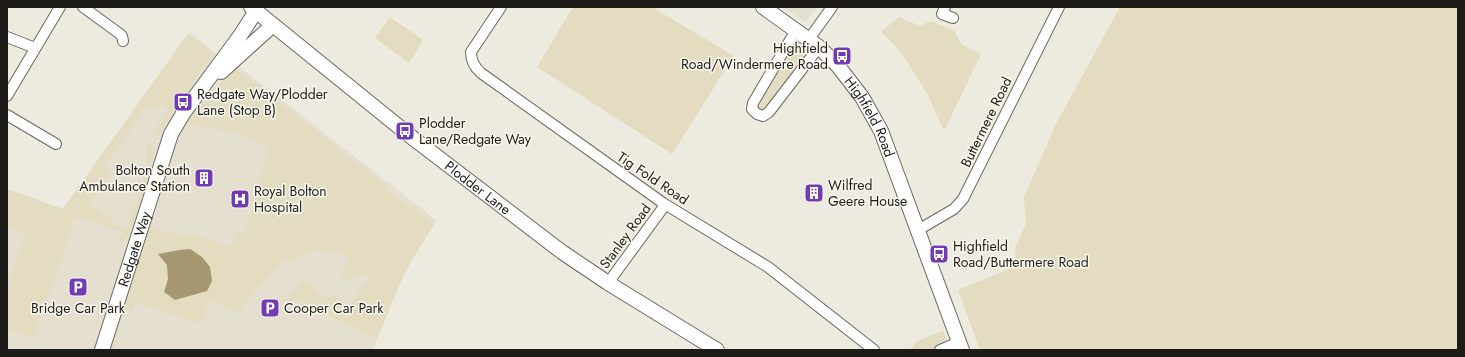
<svg xmlns="http://www.w3.org/2000/svg" width="1465" height="357" font-family="Jost,sans-serif">
  <style>
    .built { fill: #e4dfce }
    .green { fill: #e4dcc1 }
    .water { fill: #a59870 }
    .lines { fill: none; stroke-linecap: round; stroke-linejoin: round }
    .street-casing { stroke: #6a675f; stroke-width: 12 }
    .secondary-casing { stroke: #6a675f; stroke-width: 16 }
    .street { stroke: #fff; stroke-width: 10 }
    .secondary { stroke: #fff; stroke-width: 14 }
    .labels { text-anchor: middle; dominant-baseline: central; stroke-width: 3; stroke-linejoin: round; paint-order: stroke }
    .poi-label { font-size: 14px; fill: #1c1b17; stroke: #faf7ee; text-anchor: start }
    .street-label { font-size: 14px; fill: #1c1b17; stroke: #faf7ee }
  </style>
  <rect width="100%" height="100%" fill="#edeae0"/>
  <g class="built">
    <polygon points="781,7 817,7 806,22"/>
    <polygon points="189,32 214,52 241,68 436,220 404,273 373,350 7,350 7,189 63,209"/>
  </g>
  <g class="green">
    <polygon points="573,7 652,7 734,56 672,154 537,67"/>
    <polygon points="1120,7 1458,7 1458,350 980,350 958,290 1016,266 1015,248 1026,224 1024,197 1056,124"/>
    <polygon points="390,17 423,40 409,63 375,38"/>
    <polygon points="899,17 920,26 931,21 954,31 962,45 981,54 944,131 928,95 901,52 881,32"/>
    <polygon points="188,34 212,53 159,135 155,134 154,131 169,110 160,104 155,110 147,106 105,167 112,171 89,204 124,229 134,215 130,212 137,202 137,195 148,174 146,146 149,145 156,149 129,235 118,246 122,232 75,217 34,338 7,329 7,289 26,233 7,226 7,189 63,209"/>
    <polygon points="794,43 808,54 768,108 761,111 758,109 758,103"/>
    <polygon points="235,68 389,188 387,191 434,224 405,272 376,339 293,298 290,303 285,300 303,281 306,283 312,283 313,286 316,287 315,291 330,298 332,295 342,300 344,313 351,316 354,310 352,304 361,286 366,283 369,276 363,273 351,280 340,276 349,258 334,251 332,252 319,251 317,250 300,256 291,263 286,258 283,260 245,303 241,313 209,301 201,324 135,303 133,311 126,308 112,350 109,350 152,212 154,214 151,227 186,237 187,232 231,247 237,232 243,234 246,231 270,147 246,137 208,126 207,129 184,122"/>
    <path d="M943,331L947,340C941,351 923,350 912,350L911,348L917,341Z"/>
  </g>
  <polygon class="water" points="190,249 202,257 210,267 212,281 207,291 175,300 164,292 168,279 167,265 158,254 179,250"/>
  <g class="lines">
    <g class="street-casing">
      <g id="street">
        <polyline points="83,7 120,34 122,36 123,41"/>
        <path d="M501,7L471,52C471,61 474,67 481,73L663,203L768,267L874,350"/>
        <polyline points="945,7 942,14 953,18"/>
        <polyline points="796,30 753,103 752,109 757,114 763,116 769,112 819,47"/>
        <polyline points="7,37 35,48"/>
        <polyline points="809,39 832,7"/>
        <polyline points="7,96 60,7"/>
        <polyline points="7,115 56,144"/>
        <polyline points="918,230 954,209 963,199 1059,7"/>
        <polyline points="608,283 665,205"/>
        <polyline points="940,350 959,342"/>
      </g>
    </g>
    <g class="secondary-casing">
      <g id="secondary">
        <path id="s1" d="M251,7L414,139L562,252L608,283L717,350"/>
        <path id="s2" d="M763,7L819,47L838,66L862,97L881,131L962,350"/>
        <polyline points="221,72 273,25"/>
        <path id="s3" d="M102,350L171,134L184,112L240,36L256,11"/>
      </g>
    </g>
    <use href="#street" class="street"/>
    <use href="#secondary" class="secondary"/>
  </g>
  <defs>
    <g id="bus-square" transform="scale(1)"><rect x="-9" y="-9" width="18" height="18" rx="4" fill="#713cb3" stroke="#faf7ee"/><path d="M-5-6H5V4H4V6H2V4H-2V6H-4V4H-5ZM-3.5-4V0h7V-4ZM-3.5 1.2v1.5H-2V1.2ZM2 1.2v1.5H3.5V1.2Z" fill="#fff"/></g>
    <g id="building-square" transform="scale(1)"><rect x="-9" y="-9" width="18" height="18" rx="4" fill="#713cb3" stroke="#faf7ee"/><path d="M-4-6H4V6H1V3H-1V6H-4ZM-2.5-4.3h1.7v1.8h-1.7ZM.8-4.3h1.7v1.8H.8ZM-2.5-1h1.7V.8h-1.7ZM.8-1h1.7V.8H.8Z" fill="#fff"/></g>
    <g id="hospital-square" transform="scale(1)"><rect x="-9" y="-9" width="18" height="18" rx="4" fill="#713cb3" stroke="#faf7ee"/><path d="M-5-5h3v3.5h4V-5h3V5h-3V1.5h-4V5h-3Z" fill="#fff"/></g>
    <g id="parking-square" transform="scale(1)"><rect x="-9" y="-9" width="18" height="18" rx="4" fill="#713cb3" stroke="#faf7ee"/><path d="M-3.5-5.5H1a3.5 3.5 0 0 1 0 7H-1V5.5H-3.5ZM-1-3.4V-.6H.8a1.4 1.4 0 0 0 0-2.8Z" fill="#fff"/></g>
  </defs>
  <g fill-rule="evenodd">
    <use href="#bus-square" x="842" y="56"/>
    <use href="#bus-square" x="183" y="102"/>
    <use href="#bus-square" x="405" y="131"/>
    <use href="#building-square" x="204" y="178"/>
    <use href="#building-square" x="814" y="193"/>
    <use href="#hospital-square" x="240" y="199"/>
    <use href="#bus-square" x="939" y="254"/>
    <use href="#parking-square" x="78" y="287"/>
    <use href="#parking-square" x="270" y="308"/>
  </g>
  <g class="labels">
    <g class="poi-label">
      <text x="828" y="48" text-anchor="end">Highfield<tspan x="828" dy="16">Road/Windermere Road</tspan></text>
      <text x="197" y="94">Redgate Way/Plodder<tspan x="197" dy="16">Lane (Stop B)</tspan></text>
      <text x="419" y="123">Plodder<tspan x="419" dy="16">Lane/Redgate Way</tspan></text>
      <text x="190" y="170" text-anchor="end">Bolton South<tspan x="190" dy="16">Ambulance Station</tspan></text>
      <text x="828" y="185">Wilfred<tspan x="828" dy="16">Geere House</tspan></text>
      <text x="254" y="191">Royal Bolton<tspan x="254" dy="16">Hospital</tspan></text>
      <text x="953" y="246">Highfield<tspan x="953" dy="16">Road/Buttermere Road</tspan></text>
      <text x="78" y="308" text-anchor="middle">Bridge Car Park</text>
      <text x="284" y="308">Cooper Car Park</text>
    </g>
    <g class="street-label">
      <text stroke="none"><textPath href="#s2" startOffset="156">Highfield Road</textPath></text>
      <text transform="translate(986 122) rotate(-64)">Buttermere Road</text>
      <text transform="translate(653 178) rotate(34)">Tig Fold Road</text>
      <text stroke="none"><textPath href="#s1" startOffset="290">Plodder Lane</textPath></text>
      <text transform="translate(625 236) rotate(-54)">Stanley Road</text>
      <text stroke="none"><textPath href="#s3" startOffset="106">Redgate Way</textPath></text>
    </g>
  </g>
  <rect width="1465" height="357" fill="none" stroke="#1c1b17" stroke-width="16"/>
</svg>
